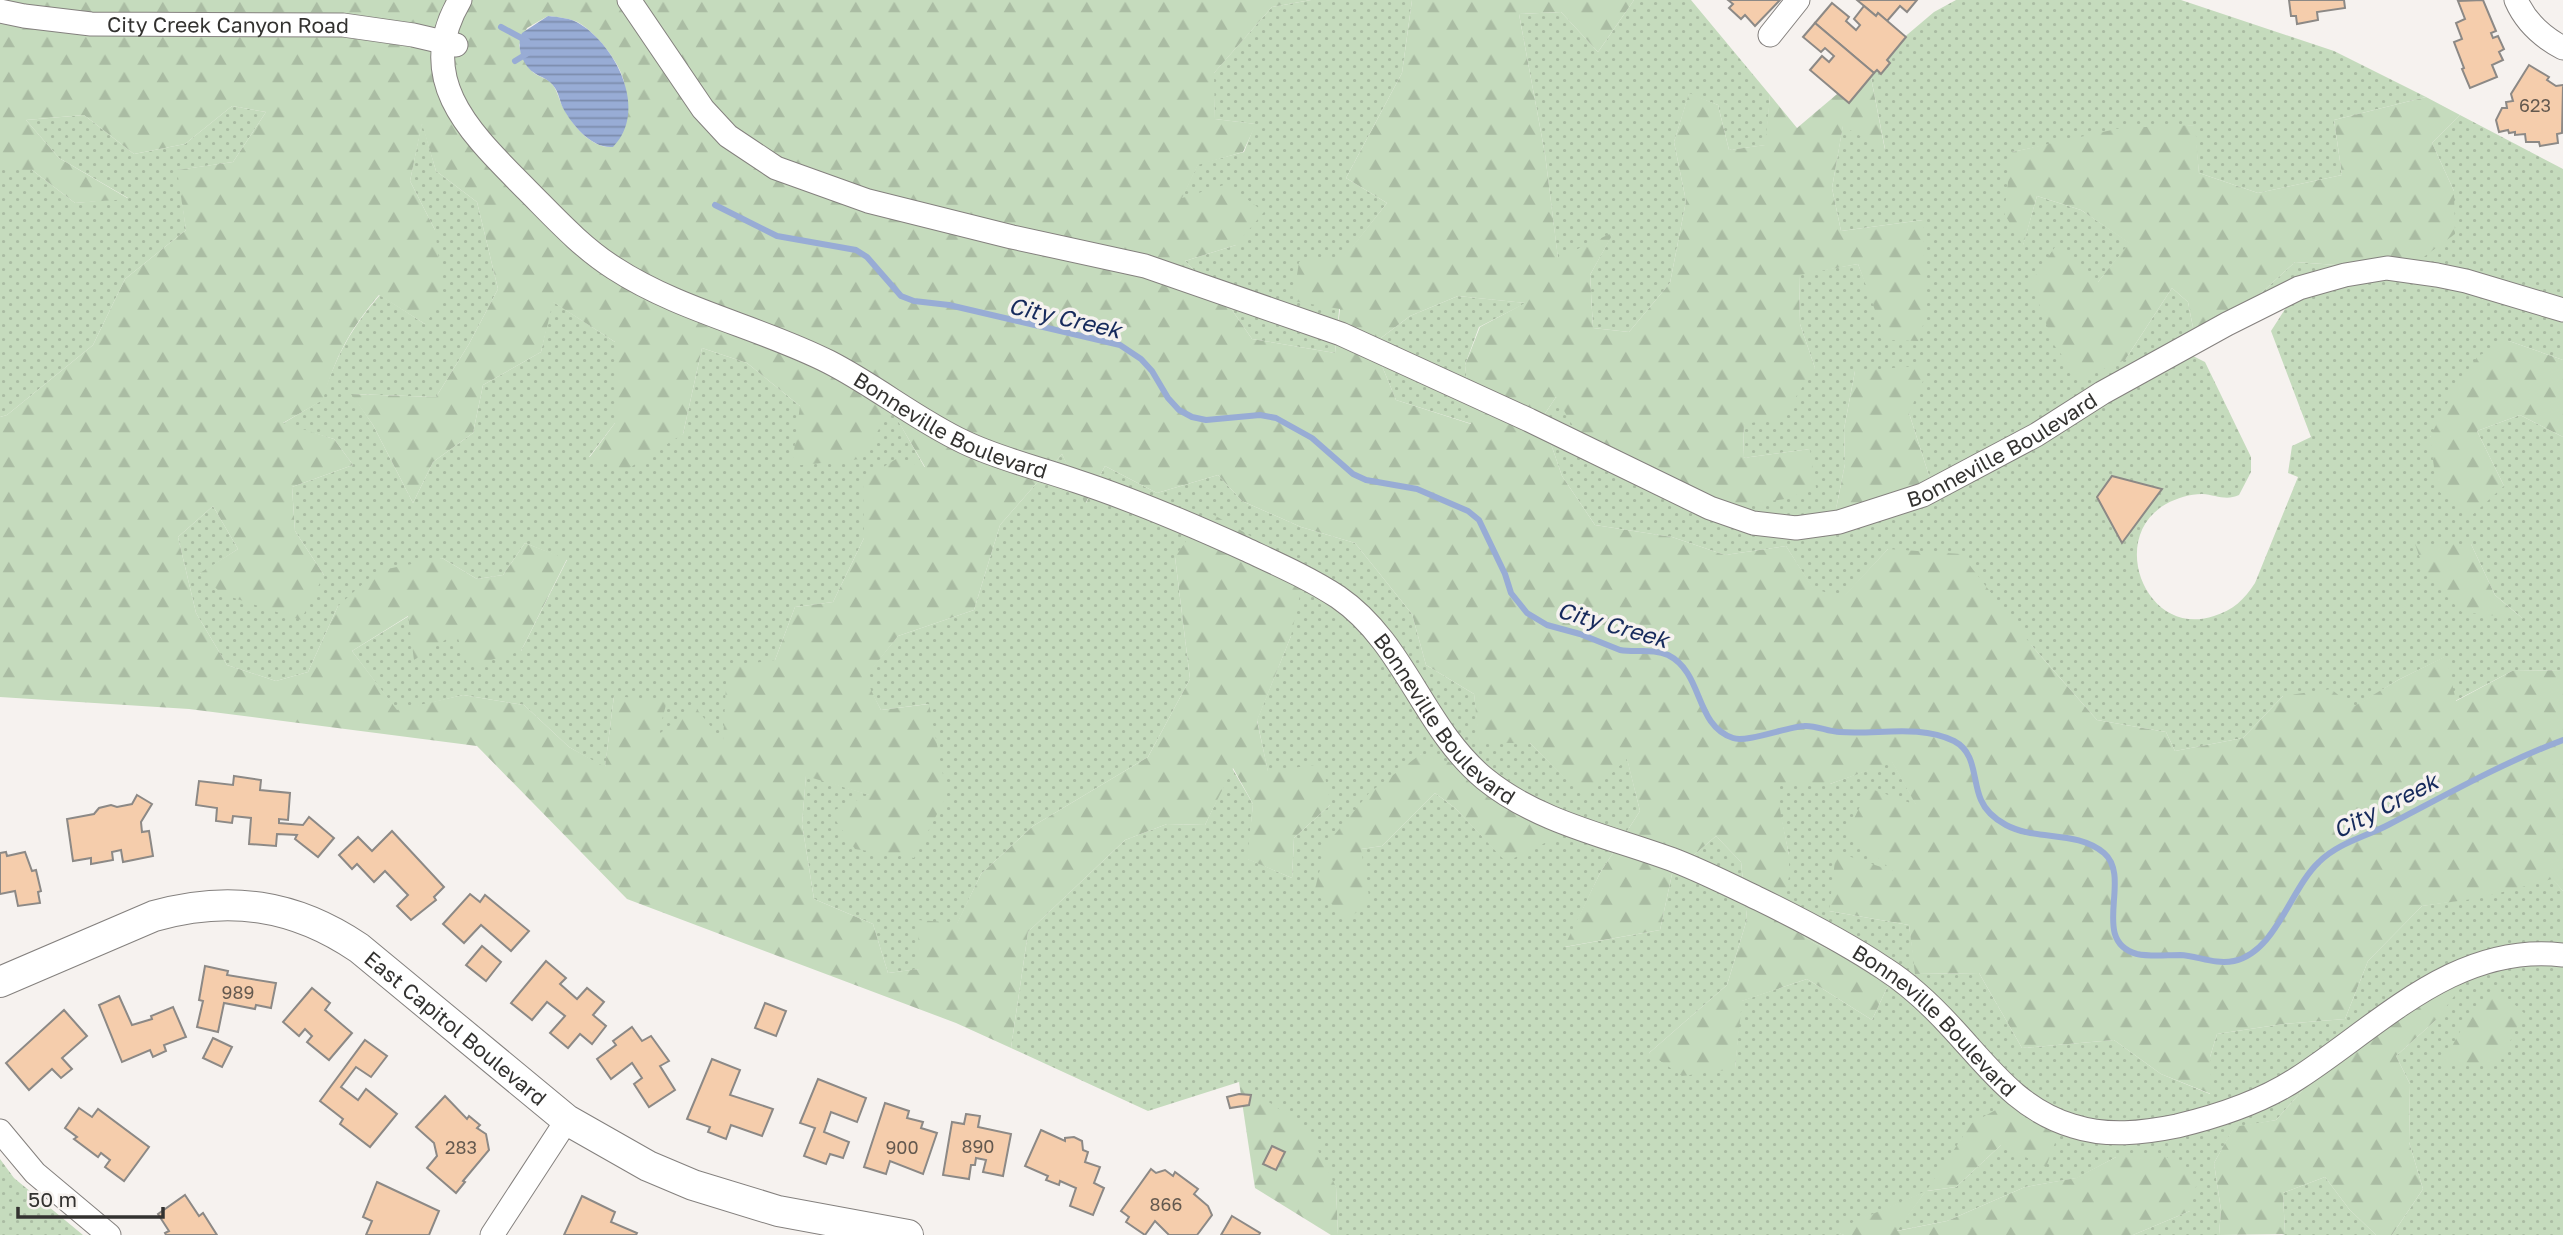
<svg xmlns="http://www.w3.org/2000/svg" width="2563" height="1235" font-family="'Golos Text',sans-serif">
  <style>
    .grass { fill: url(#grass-dots); fill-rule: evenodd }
    .forest { fill: url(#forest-firs); fill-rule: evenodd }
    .water { fill: url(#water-rules) }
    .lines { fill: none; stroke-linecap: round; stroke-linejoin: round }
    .stream { stroke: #98acd5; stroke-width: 6 }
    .building { fill: #f5cdac; stroke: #8c8986; stroke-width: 2 }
    .minor-casing { stroke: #84807e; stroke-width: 25 }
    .tertiary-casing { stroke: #84807e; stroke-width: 32 }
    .minor { stroke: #fff; stroke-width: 23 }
    .tertiary { stroke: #fff; stroke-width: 30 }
    .labels { text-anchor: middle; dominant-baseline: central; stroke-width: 7; stroke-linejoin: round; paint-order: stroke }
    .number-label { font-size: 18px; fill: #64594f }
    .street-label { font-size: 21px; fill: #333230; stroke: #f6f2ef }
    .water-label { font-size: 23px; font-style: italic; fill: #162a5c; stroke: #f6f2ef }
  </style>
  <defs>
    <pattern id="grass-dots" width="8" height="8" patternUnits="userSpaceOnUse" patternTransform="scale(1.75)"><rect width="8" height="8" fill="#c5dbbd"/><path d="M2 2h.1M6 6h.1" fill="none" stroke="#aabca3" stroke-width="1.8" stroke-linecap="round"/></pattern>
    <pattern id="forest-firs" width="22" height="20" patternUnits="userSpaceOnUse" patternTransform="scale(1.75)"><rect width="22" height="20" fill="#c5dbbd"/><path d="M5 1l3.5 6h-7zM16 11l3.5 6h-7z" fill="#aabca3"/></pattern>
    <pattern id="water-rules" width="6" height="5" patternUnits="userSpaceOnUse" patternTransform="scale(1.75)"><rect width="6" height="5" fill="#98acd5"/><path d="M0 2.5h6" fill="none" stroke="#7d8dad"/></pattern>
  </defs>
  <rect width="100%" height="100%" fill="#f6f2ef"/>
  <g class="grass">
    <polygon points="1311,0 1412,0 1402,73 1346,178 1387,203 1344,258 1335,353 1252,339 1230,307 1185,261 1236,245 1181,199 1198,164 1244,152 1255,124 1215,119 1213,74 1272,7"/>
    <polygon points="1634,0 1691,0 1770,95 1766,145 1729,150 1718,105 1689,94 1674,142 1686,201 1670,283 1629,332 1593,328 1590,275 1613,233 1558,259 1545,154 1519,14 1561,12 1598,52"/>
    <path d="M1956,0H2181L2334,51L2426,97L2334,120L2342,175L2258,193L2199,173L2194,125L2056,143L2012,152L2023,245L2037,196L2081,210L2130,243L2098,282L2125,360L2172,288L2188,302L2196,343L2183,351L2205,362L2251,457V472L2239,495C2226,501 2216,495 2202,494C2190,494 2177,498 2166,504C2106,538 2147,639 2214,616C2233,610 2244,600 2255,583L2298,477L2288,473L2292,446L2311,437L2271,331L2298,289L2227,324L2295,262L2406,270L2454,191L2432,143L2460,115L2563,169V360L2509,341L2430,437L2504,486L2477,431L2520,415L2563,437V670L2512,671L2455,701L2445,657L2398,680L2353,708L2283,696L2243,738L2175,751L2166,732L2097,720L2032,646L1888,549L1842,599L1813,589L1786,546L1725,555L1672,537L1595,525L1562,476L1542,418L1556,397L1726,507L1810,449L1743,458L1744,424L1815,368L1800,324L1799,274L1858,264L1870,294L1923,253V220L1841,231L1832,188L1843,125L1885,149L1869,67L1934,12ZM1855,371L1909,413L1931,482L1836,509L1845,464L1844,429ZM2416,544H2471L2495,595L2522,618Z"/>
    <polygon points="232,106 266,112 233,162 178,170 186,230 125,279 93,345 7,415 0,417 0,170 32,170 75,203 128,198 59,158 26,120 84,115 134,154 185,144"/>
    <path d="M422,122L436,171L477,202L498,289L469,344L436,397L352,394L373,425L413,503L433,462L473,433L483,385L541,352L552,301L615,342V423L589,457L683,434L702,348L747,363L800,406L891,408L925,468L864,480V538L833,602L795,607L775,660L723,742L657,736L614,696L605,768L569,747L524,705L463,695L397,711L352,651L409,616L521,651L567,560L525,543L503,575L477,579L442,558L338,606L308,672L276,681L227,665L196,613L178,537L213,506L238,549L200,574L324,575L295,531L292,487L353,465L334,439L282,424L322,400C335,358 351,328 380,295L425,324L435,230L410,181Z"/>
    <polygon points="1458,296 1526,303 1479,327 1465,365 1472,424 1396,400 1373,344 1410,316"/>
    <path d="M1062,454L1086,503L1105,466L1157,493L1218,475L1242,501L1301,527L1355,543L1412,614L1426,665L1474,694L1480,743H1530L1585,797L1627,758L1640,811L1600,873L1565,947L1660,930L1672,874L1716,836L1741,862L1747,919L1727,985L1649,1053L1735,1068L1741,1001L1807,979L1872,1020L1892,977L1816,944L1778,920L1789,855L1774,784H1830L1892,761L1917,806L1895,873L1829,911L1909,925L1916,974L1979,973L2022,1048L2114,1040L2161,1074L2210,1094V1057L2217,1034L2283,1024L2345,1019L2368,961L2422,906L2480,897L2552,878L2563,891V1235H2392L2423,1189L2409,1142L2410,1084L2396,1056L2436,1020L2320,1071L2276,1120L2234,1128L2214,1163L2221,1210L2219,1235H2133L2190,1211L2116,1157L2077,1178L2025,1187L1947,1221L1896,1231L1925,1192L1835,1231L1844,1235H1338L1336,1187L1239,1082L1148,1111L1011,1048L1028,932L1125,840L1167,824L1205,825L1232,768L1253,804L1248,859L1292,878L1294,838L1330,805L1268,772L1257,720L1291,636L1175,557L1190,679L1148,757L1033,826L981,874L957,924L920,969L888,973L873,924L814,899L802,824L806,775L870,795L855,849L928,704L881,710L864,678L898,636L974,610L1000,525ZM1421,754L1506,861L1455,808L1435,793L1382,846L1361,849ZM1972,1124L2001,1145L1956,1187L1927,1191Z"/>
    <polygon points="0,1159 14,1178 83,1235 0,1235"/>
    <polygon points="2325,1177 2349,1209 2376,1235 2282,1235 2285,1234 2283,1193"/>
  </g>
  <g class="forest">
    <path d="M0,0H1311L1272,7L1214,73L1215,119L1256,124L1243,152L1198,165L1182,198L1227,184L1264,212L1236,245L1185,261L1230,307L1252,339L1335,353L1340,309L1293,301L1299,262L1344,257L1387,203L1346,178L1402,73L1412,0H1634L1598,52L1561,12L1519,14L1545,154L1558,258L1614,232L1590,275L1593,328L1629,332L1670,283L1686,201L1674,142L1689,93L1718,105L1729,150L1765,145L1770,95L1797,128L1869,67L1885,150L1843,126L1832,188L1841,231L1923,220L1925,317L1919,341L1886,340L1858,264L1799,275L1800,324L1815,368L1782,418L1744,424L1743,458L1810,449L1816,488L1785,499L1726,507L1595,464L1556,397L1542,418L1562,476L1595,525L1672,537L1725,555L1786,546L1813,588L1842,598L1888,549L1961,554L2032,646L2097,720L2166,732L2175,751L2243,738L2283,696L2331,689L2353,707L2398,680L2446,656L2456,701L2512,671L2563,670V891L2552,879L2480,898L2422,906L2368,961L2345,1019L2283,1024L2217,1034L2210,1057L2211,1094L2161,1074L2114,1040L2022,1048L1979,973L1915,974L1909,925L1829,911L1836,852L1893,871L1847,833L1869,788L1916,805L1892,762L1830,784H1775L1789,855V877L1778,920L1816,944L1892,977L1872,1020L1807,979L1742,1001L1735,1069L1682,1076L1649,1053L1727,985L1747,919L1741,862L1716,836L1672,874L1660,930L1564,947L1600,873L1640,811L1627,759L1585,798L1530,743H1479L1474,694L1426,665L1412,614L1355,543L1301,527L1242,501L1218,475L1157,493L1105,466L1085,504L1062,454L1000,525L974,610L898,636L865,678L881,710L929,704L947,795L914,858L855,849L830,812L869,795L806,776L802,824L814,899L873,924L888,973L919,969L918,920L957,923L981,874L1033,826L1148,757L1190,679L1175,557L1207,511L1254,538L1305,572L1291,636L1257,721L1268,771L1323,764L1330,805L1294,838L1292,878L1247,859L1253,804L1233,768L1205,825L1167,824L1125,840L1028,932L1011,1048L956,1023L627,899L477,746L189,709L0,697V417L7,415L93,345L125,279L186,230L177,170L233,162L266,112L232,106L185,144L134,154L84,115L26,120L59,158L129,199L75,203L32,170H0ZM548,16C557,17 566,18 575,21C594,29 625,67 625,89C625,107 617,129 613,147C592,149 573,126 564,109C559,101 558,91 552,84C547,78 541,78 534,73C526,67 521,55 519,45L527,28ZM422,124L436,171L477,202L498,289L469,344L436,397L351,394L373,425L413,503L433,462L473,433L483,385L541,352L553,302L615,342V423L589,458L626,470L683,434L702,348L747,363L800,406L792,466L861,459L891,409L925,467L896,459L863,480L864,538L833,602L795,607L775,660L727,667L723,741L694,706L658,735L667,701L614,696L605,767L569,747L524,705L463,695L397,710L352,651L408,616L414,660L456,633L468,667L521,651L567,559L525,543L503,575L477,579L442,558L377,571L338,606L308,672L276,681L227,665L196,613L178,537L213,506L238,549L200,573L222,594L301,620L324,575L295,531L292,487L353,465L334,439L283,423L323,400C335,357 350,329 379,295L425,324L444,298L435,230L410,181ZM1458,296L1525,303L1480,327L1465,365L1471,424L1396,400L1373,344L1410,316Z"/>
    <polygon points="2426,97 2460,115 2432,143 2454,191 2455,234 2406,270 2295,262 2227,324 2196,343 2188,302 2172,288 2125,360 2080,379 2054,345 2031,282 2057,244 2098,282 2129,243 2081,210 2037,196 2023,246 2004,213 2012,152 2121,128 2195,125 2199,173 2258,193 2342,175 2334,120"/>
    <polygon points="2509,341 2563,360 2563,437 2520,415 2477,431 2504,486 2470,517 2437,490 2430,437 2456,386 2478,356"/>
    <polygon points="1930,365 1909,413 1931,482 1901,519 1836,509 1845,464 1844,429 1855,371"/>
    <polygon points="2415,544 2471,544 2495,595 2523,619 2462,612 2426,575"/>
    <polygon points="1421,754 1483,772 1555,838 1506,862 1455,808 1435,793 1382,846 1361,849 1370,902 1348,919 1315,889 1326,845 1369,793"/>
    <polygon points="2472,973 2436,1020 2396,1056 2410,1084 2409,1142 2423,1189 2392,1235 2376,1235 2349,1209 2325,1177 2283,1193 2285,1234 2219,1235 2221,1210 2214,1163 2234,1127 2276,1120 2320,1071 2387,1022"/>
    <polygon points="2496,988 2524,1013 2499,1064 2442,1065 2464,1024"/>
    <polygon points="1239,1082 1307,1128 1336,1187 1338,1235 1331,1235 1255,1188"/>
    <polygon points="2003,1106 2058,1135 2046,1167 2001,1145 1956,1187 1926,1191 1897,1231 1947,1221 2025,1187 2076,1178 2116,1157 2162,1154 2198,1178 2190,1211 2133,1235 1844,1235 1833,1231 1926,1191 1972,1123"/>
  </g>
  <path class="water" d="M548,16C558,17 571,18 580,24C616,46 649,111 613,147C592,149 572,125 563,108C560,102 559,94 555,88C549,78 541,78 533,72C522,64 516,46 522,33Z"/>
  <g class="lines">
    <g class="stream">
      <polyline points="501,27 527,41"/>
      <polyline points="515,61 528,53"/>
      <path d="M715,205L777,236L856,250L867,257L901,296L914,301L949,305L1120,345L1141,359L1152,371L1168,398L1179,410L1192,417L1206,420L1260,415L1276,418L1312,438L1353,474L1366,480L1417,489L1468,511L1479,520L1505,574L1511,593L1527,613L1547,625L1580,634L1620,650C1636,653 1653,648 1668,655C1704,673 1694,725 1733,738C1746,743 1787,727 1804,726C1816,725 1828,732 1840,732C1877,735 1919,724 1954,741C1977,753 1972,780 1981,800C1986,812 1995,819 2006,825C2036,841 2077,830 2104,853C2133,878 2089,941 2137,954C2151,957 2166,955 2180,955C2198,956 2215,965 2234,961C2276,952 2290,889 2319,862C2338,843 2365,837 2388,825C2446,795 2502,763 2563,740"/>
    </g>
  </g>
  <g class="building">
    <polygon points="1728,0 1780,0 1755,26 1745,15 1741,19 1729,8 1733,4"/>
    <polygon points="1857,0 1917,0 1907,12 1900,6 1887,21 1878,13 1876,16"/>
    <polygon points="2289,0 2344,0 2345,8 2317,12 2318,20 2297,24 2296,16 2291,16"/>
    <polygon points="2483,0 2496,31 2491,33 2493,38 2498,36 2504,49 2499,52 2503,60 2492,65 2497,77 2470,88 2462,69 2464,68 2454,42 2462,39 2456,23 2465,19 2458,1"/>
    <polygon points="1832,3 1849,17 1846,21 1856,30 1860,25 1854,19 1864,6 1876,16 1878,13 1906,37 1887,60 1890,63 1881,74 1877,70 1874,73 1815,23"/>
    <polygon points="1815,23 1874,73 1849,103 1810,70 1822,56 1829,62 1834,56 1825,48 1821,52 1803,37"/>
    <polygon points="2529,65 2549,77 2547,80 2556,86 2563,85 2562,133 2557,134 2558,143 2540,146 2539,142 2526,142 2525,134 2515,135 2515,132 2509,133 2508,130 2499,132 2496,120 2502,108 2507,108 2506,102 2513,101 2511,94"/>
    <polygon points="2112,476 2162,489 2122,543 2097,497"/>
    <polygon points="234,776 261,780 260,790 290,793 288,820 279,819 279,823 303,825 309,817 334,838 318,857 295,839 297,835 277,834 276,846 249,844 251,818 233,816 232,823 216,821 217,808 196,805 199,781 233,785"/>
    <polygon points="137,795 152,804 141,822 142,832 149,831 153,856 123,862 121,850 112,852 113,860 91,864 91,858 73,861 67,819 94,814 99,808 111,805 117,807 132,804"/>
    <polygon points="392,831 444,887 434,897 436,900 411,920 397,906 408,895 385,871 374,882 357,864 352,869 339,855 358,837 372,851"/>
    <polygon points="6,852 7,856 25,852 32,871 36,870 41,891 38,892 40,903 18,906 15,891 0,894 0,853"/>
    <polygon points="470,894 480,902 485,895 529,931 511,951 481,925 464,943 443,924"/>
    <polygon points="482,946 501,962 486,981 466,965"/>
    <polygon points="546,961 566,978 560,984 577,999 587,988 604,1002 593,1015 606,1026 592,1044 580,1034 568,1048 550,1033 565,1016 547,1002 532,1020 511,1003"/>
    <polygon points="205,966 228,971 227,975 276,983 271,1008 256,1005 255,1009 224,1003 218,1032 197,1027 203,1001 199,1000"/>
    <polygon points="312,988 330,1003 325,1010 352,1033 329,1060 307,1042 312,1036 305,1029 299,1036 283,1022"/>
    <polygon points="119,996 132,1025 152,1019 151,1016 173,1007 186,1037 164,1045 166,1051 153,1057 150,1050 122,1062 99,1005"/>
    <polygon points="765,1003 786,1011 776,1036 755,1028"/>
    <polygon points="64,1010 87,1036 62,1058 72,1069 61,1078 52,1069 29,1090 6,1063"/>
    <polygon points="632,1027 642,1041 651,1036 669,1061 660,1066 675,1090 649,1107 634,1084 642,1078 632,1063 611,1079 597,1059 616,1045 613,1041"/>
    <polygon points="213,1038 232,1047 222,1067 203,1058"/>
    <polygon points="365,1040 387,1056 371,1077 356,1067 341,1087 358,1100 366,1089 397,1114 370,1147 340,1124 343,1119 320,1101"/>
    <polygon points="712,1059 740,1070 730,1095 773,1109 762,1136 731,1125 726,1139 708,1132 710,1127 687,1119"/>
    <polygon points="818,1079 866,1098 857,1122 831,1112 824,1132 849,1142 843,1158 830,1154 826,1164 804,1156 815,1128 800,1123"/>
    <polygon points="1239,1094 1251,1095 1249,1105 1230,1108 1227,1097"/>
    <polygon points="445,1096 467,1119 469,1116 480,1125 477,1128 486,1134 489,1150 463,1181 465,1182 456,1193 427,1168 437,1156 434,1143 416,1127"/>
    <polygon points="885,1103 909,1111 907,1118 923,1122 921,1128 937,1133 923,1174 890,1161 886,1174 864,1167"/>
    <polygon points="79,1108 92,1117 98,1109 149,1147 124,1181 105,1167 110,1160 101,1153 98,1157 74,1139 77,1137 65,1128"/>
    <polygon points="966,1114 980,1116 978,1127 1011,1134 1003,1176 983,1172 986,1160 976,1158 975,1165 971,1165 969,1179 943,1175 952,1122 964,1124"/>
    <polygon points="1041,1130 1065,1141 1065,1138 1074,1137 1082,1141 1083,1150 1088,1152 1085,1162 1100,1167 1094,1183 1104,1188 1093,1215 1070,1206 1076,1188 1060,1181 1059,1185 1046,1180 1048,1176 1025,1166"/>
    <polygon points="1272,1146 1285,1152 1276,1170 1263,1164"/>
    <polygon points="1151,1169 1156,1173 1165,1170 1173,1176 1175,1172 1198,1189 1194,1194 1208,1206 1212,1215 1197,1235 1169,1235 1155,1221 1145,1235 1126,1222 1129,1217 1121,1211"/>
    <polygon points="377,1182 439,1211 429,1235 366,1235 372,1221 363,1217"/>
    <polygon points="185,1195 199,1216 203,1213 217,1235 166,1235 165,1233 169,1231 158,1214"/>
    <polygon points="582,1196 615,1212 611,1222 637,1233 636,1235 564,1235"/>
    <polygon points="1232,1216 1260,1233 1259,1235 1221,1235"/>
  </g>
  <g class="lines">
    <g class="minor-casing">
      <g id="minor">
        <path id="s1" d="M460,0C412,81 473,135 527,190C554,217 581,247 614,268C680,311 760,327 829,362C876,386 917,420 964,442C999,459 1039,468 1076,481C1134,500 1190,524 1245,549C1277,564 1309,578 1338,597C1405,643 1423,728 1485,779C1539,823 1612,837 1676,861C1704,872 1732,886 1759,899C1802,920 1845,942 1885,969C1910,985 1933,1007 1953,1029C1990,1069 2019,1110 2073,1126C2107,1137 2143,1133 2177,1126C2219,1116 2262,1102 2298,1078C2380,1025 2456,942 2563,955"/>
        <path id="s2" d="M629,0L703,109L728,136L776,168L868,201L1012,237L1145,266L1341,334L1529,420L1710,508L1753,523L1796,528L1839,522L1923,495L2036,435L2102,393L2227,324L2299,288L2345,275L2387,268L2437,275L2466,281L2563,310"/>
        <path d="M2516,0C2526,23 2542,37 2563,48"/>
        <path id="s3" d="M0,11L24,16L91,24L343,25L413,35L456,45"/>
        <polyline points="1770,35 1798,0"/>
        <polyline points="0,1131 35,1173 109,1235"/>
        <polyline points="492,1235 567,1120"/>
      </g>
    </g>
    <g class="tertiary-casing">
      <g id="tertiary">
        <path id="s4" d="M0,982L154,916C229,895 294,904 359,948L567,1120L648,1166L693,1185L778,1211L908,1235"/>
      </g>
    </g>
    <use href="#minor" class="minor"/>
    <use href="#tertiary" class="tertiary"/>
  </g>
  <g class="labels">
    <g class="number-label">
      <text x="2535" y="105">623</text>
      <text x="238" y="992">989</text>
      <text x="978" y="1146">890</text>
      <text x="461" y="1147">283</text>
      <text x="902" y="1147">900</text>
      <text x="1166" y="1204">866</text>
    </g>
    <g class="street-label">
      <text stroke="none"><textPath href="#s3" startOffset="229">City Creek Canyon Road</textPath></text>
      <text stroke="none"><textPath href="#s1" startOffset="712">Bonneville Boulevard</textPath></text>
      <text stroke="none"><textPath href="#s2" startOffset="1535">Bonneville Boulevard</textPath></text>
      <text stroke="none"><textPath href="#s1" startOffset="1300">Bonneville Boulevard</textPath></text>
      <text stroke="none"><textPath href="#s1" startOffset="1888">Bonneville Boulevard</textPath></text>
      <text stroke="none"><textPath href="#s4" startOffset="508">East Capitol Boulevard</textPath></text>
    </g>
    <g class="water-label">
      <text transform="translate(1065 317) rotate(13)">City Creek</text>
      <text transform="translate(1613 624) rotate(16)">City Creek</text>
      <text transform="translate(2385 805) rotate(-27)">City Creek</text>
    </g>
  </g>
  <path d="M18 1207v10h145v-10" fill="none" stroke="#333230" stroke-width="3.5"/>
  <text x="28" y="1207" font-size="21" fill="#333230" stroke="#f6f2ef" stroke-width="5" paint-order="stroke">50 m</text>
</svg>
